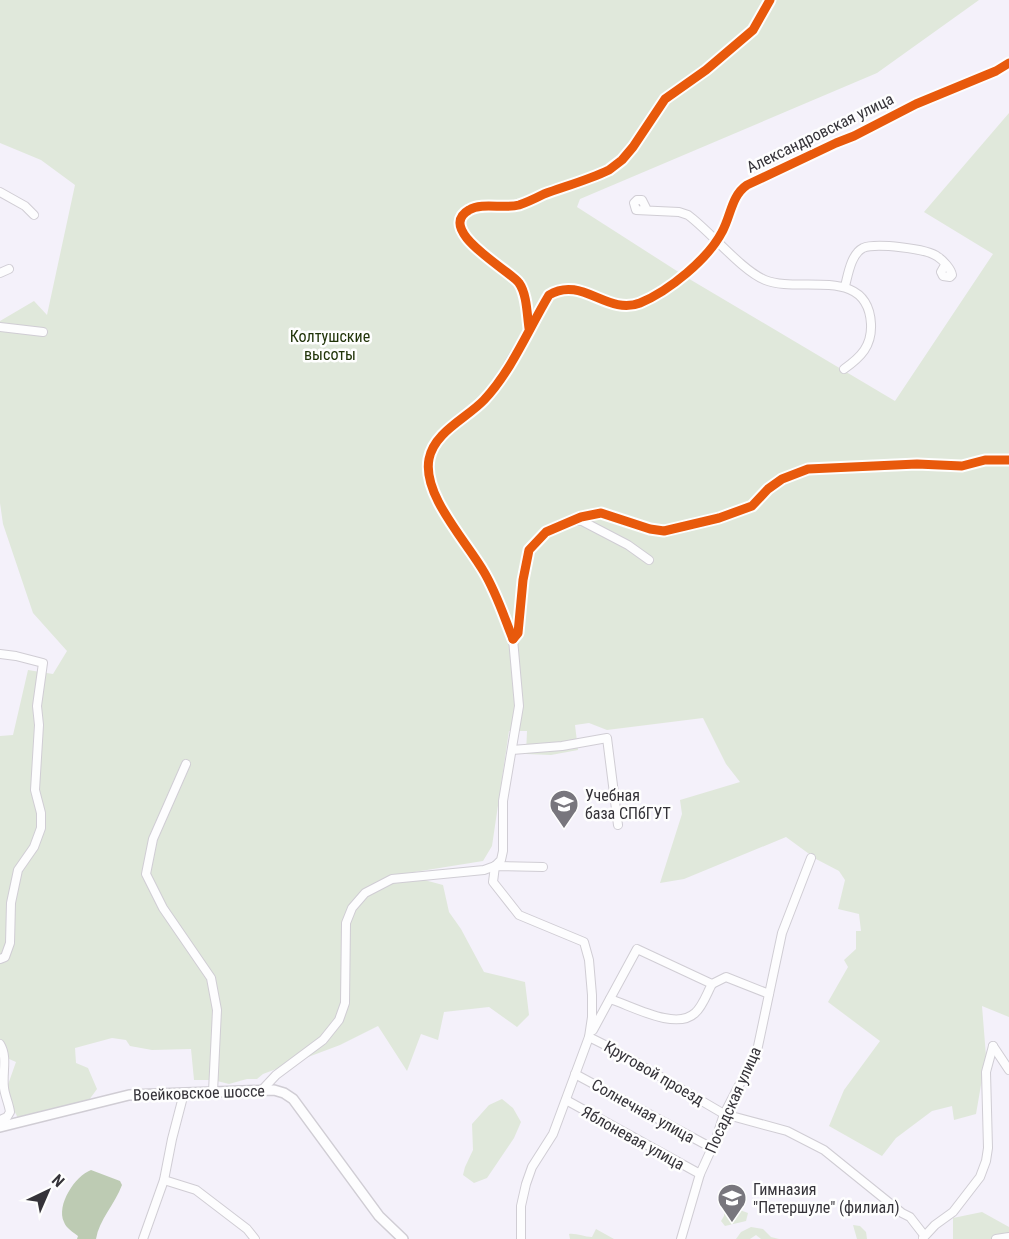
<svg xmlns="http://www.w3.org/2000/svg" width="1009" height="1239" font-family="'Roboto Condensed',sans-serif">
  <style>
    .green { fill: #e0e8db }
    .water { fill: #bdcbb3 }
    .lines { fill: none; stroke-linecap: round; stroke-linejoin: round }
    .minor-casing { stroke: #d0cdd4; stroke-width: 10 }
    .tertiary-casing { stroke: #d0cdd4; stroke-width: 12 }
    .minor { stroke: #fdfdfe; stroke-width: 8 }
    .tertiary { stroke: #fdfdfe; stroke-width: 9 }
    .cycleway-casing { stroke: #fefefe; stroke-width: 13 }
    .cycleway { stroke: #e8590c; stroke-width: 9 }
    .labels { text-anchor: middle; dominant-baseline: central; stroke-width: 5; stroke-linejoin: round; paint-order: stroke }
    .street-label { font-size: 16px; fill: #353339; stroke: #fefefe }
    .park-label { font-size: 16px; fill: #213409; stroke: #fefefe }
    .poi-label { font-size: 16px; fill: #353339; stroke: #fefefe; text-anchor: start }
  </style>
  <rect width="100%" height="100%" fill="#f4f1fa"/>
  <g class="green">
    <polygon points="0,0 979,0 877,73 580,199 577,207 691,280 895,401 993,254 924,212 1009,113 1009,1017 982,1006 986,1056 976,1114 954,1120 952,1106 932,1111 896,1138 882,1156 829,1126 844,1090 880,1041 828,1002 848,967 844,960 856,949 856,931 861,931 859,914 838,909 845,880 839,871 816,859 786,837 684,879 660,883 682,814 680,800 740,782 726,764 703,718 607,730 589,723 575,725 578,750 551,755 526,754 527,731 509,731 492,846 483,861 402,874 443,885 449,912 461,929 484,972 525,982 529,1015 517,1027 489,1007 444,1012 438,1040 421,1034 407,1071 378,1026 340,1045 263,1074 257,1079 247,1079 229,1084 213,1080 194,1080 191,1049 152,1050 130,1046 126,1040 112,1038 75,1048 76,1063 88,1068 97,1089 89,1100 19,1120 5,1093 16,1062 0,1055 0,736 13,735 28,670 53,674 67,651 33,613 3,524 0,503 0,321 34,301 47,315 75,185 41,160 0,143"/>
    <polygon points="502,1099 513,1108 521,1122 514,1138 487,1178 474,1183 463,1175 465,1167 473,1150 472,1124 489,1105"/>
    <polygon points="724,1207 728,1208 729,1211 740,1210 748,1213 746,1221 725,1226 721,1221 724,1216"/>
    <polygon points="982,1212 1009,1227 1009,1239 953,1239 953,1218"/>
    <polygon points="853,1225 860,1226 866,1232 867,1239 857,1239"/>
    <polygon points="751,1227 763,1229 771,1237 779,1239 761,1239 756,1235 750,1239 736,1239 741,1232"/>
    <path d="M596,1229L614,1239H570L569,1234C576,1233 584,1237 592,1237Z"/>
  </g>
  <path class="water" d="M91,1170L120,1181L122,1185C115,1204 99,1220 96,1239H77L78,1236C73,1232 66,1228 64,1222C56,1205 75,1176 91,1170Z"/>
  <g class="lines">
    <g class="minor-casing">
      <g id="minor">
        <polyline points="0,192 25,206 34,215"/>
        <path d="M647,210L642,200H637L634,203L636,210L679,212L688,215C711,232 741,270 765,280C799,294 868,265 871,324C872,346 861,357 844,369"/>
        <polyline points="0,273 9,269"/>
        <path d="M845,286C848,275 851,254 863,248C875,243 927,248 938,257C943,260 951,269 952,275L950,277L943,276L941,272L945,265"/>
        <polyline points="0,327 43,332"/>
        <path d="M529,328C527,315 527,294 519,283C511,271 434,230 469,210C482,202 503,209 519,205C528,202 536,198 544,194C566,186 588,180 609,170L622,160L633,147L665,99L706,70L753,30L770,0"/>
        <path d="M513,639L518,633C519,619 521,605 522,591C524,562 530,537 559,525C567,522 574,520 582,521L628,545L649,560"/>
        <polyline points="0,654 16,656 43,663 37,706 39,725 35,790 41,813 41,828 34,847 18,870 11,903 10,943 5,957 0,959"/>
        <polyline points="512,750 562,746 607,738 618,825"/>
        <polyline points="186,764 153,839 146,874 163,908 211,978 217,1010 213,1092"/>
        <path d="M495,866L501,860L503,851V801L519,706L513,639L497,597L484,571L446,515L436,494L430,479L429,459L433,447L439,439L482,403L494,389L549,295C582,275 607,316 640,303C669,291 708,259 722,232C731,216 731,196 747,185L836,143L854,136L916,104L996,71L1009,63"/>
        <polyline points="495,866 493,882 519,915 584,942 589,960 592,995 592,1017 589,1037 553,1134 532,1167 526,1184 521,1206 521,1239"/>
        <path d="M610,999C632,1006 676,1031 695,1013C703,1006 707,993 712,984"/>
        <polyline points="593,1030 637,949 712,984 726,977 769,994"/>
        <polyline points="589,1037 613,1049 724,1114 787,1131 824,1150 902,1213 910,1217 924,1235"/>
        <path d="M0,1044C8,1057 2,1073 4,1088C5,1096 9,1104 10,1112L7,1117L0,1120"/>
        <polyline points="993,1046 1009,1070"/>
        <polyline points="575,1074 712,1148"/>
        <polyline points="262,1090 276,1075 323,1040 339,1020 345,1003 346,923 352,908 365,893 392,879 484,870 495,866 543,867"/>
        <polyline points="566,1100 700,1174"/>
        <polyline points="164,1180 196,1190 247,1229 255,1239"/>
        <polyline points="923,1238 935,1225 953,1212 980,1177 986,1161 988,1148 986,1072 993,1046"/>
        <polyline points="143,1239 164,1180 172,1139 184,1093"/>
        <polyline points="681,1239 700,1174 716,1139 724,1114 757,1051 782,933 811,858"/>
        <polyline points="996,1239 1009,1237"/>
      </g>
    </g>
    <g class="tertiary-casing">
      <polyline id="tertiary" points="0,1127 129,1095 274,1090 284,1093 293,1099 379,1216 403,1239"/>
    </g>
    <use href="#minor" class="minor"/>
    <use href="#tertiary" class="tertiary"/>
    <g class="cycleway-casing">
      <g id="cycleway">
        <path d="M529,328C527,315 527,294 519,283C511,271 434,230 469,210C482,202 503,209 519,205C528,202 536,198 544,194C566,186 588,180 609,170L622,160L633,147L665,99L706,70L753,30L770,0"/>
        <path d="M513,639C504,617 497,594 484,572C467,542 422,495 429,459C434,432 467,418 484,400C512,370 528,330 549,295C582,275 607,316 640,303C669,291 708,259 722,232C731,216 731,196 747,185L836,143L854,136L916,104L996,71L1009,63"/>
        <polyline points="513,639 518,633 523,580 529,550 546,532 581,517 601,513 650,529 664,531 719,518 752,506 768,489 782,479 808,469 917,464 962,466 985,460 1009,460"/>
      </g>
    </g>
    <use href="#cycleway" class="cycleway"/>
  </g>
  <defs>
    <g id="university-pin" transform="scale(1.5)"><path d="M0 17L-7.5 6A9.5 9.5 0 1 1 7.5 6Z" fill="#78767d" stroke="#fefefe"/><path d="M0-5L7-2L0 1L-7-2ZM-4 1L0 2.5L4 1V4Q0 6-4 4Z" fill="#fff"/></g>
    <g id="school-pin" transform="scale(1.5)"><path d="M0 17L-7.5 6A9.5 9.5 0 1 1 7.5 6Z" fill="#78767d" stroke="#fefefe"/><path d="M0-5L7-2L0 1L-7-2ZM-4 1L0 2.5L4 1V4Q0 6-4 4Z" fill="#fff"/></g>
  </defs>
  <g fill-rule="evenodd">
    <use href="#university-pin" x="564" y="804"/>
    <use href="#school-pin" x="732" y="1198"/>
  </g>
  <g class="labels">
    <g class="street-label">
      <text transform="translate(820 133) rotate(-26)">Александровская улица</text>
      <text transform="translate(654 1073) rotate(30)">Круговой проезд</text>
      <text transform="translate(199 1093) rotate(-2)">Воейковское шоссе</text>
      <text transform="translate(733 1100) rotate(-66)">Посадская улица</text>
      <text transform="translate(643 1111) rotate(29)">Солнечная улица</text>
      <text transform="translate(633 1138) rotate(29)">Яблоневая улица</text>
    </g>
    <g class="park-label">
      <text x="330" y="336">Колтушские<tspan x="330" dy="18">высоты</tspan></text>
    </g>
    <g class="poi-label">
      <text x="585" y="795">Учебная<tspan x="585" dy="18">база СПбГУТ</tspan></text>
      <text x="753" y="1189">Гимназия<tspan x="753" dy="18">"Петершуле" (филиал)</tspan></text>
    </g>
  </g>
  <g transform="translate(48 1191) rotate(44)" stroke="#fefefe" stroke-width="4.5" paint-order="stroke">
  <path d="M0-4.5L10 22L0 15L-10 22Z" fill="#353339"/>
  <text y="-9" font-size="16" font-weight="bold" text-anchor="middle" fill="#353339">N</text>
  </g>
</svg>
